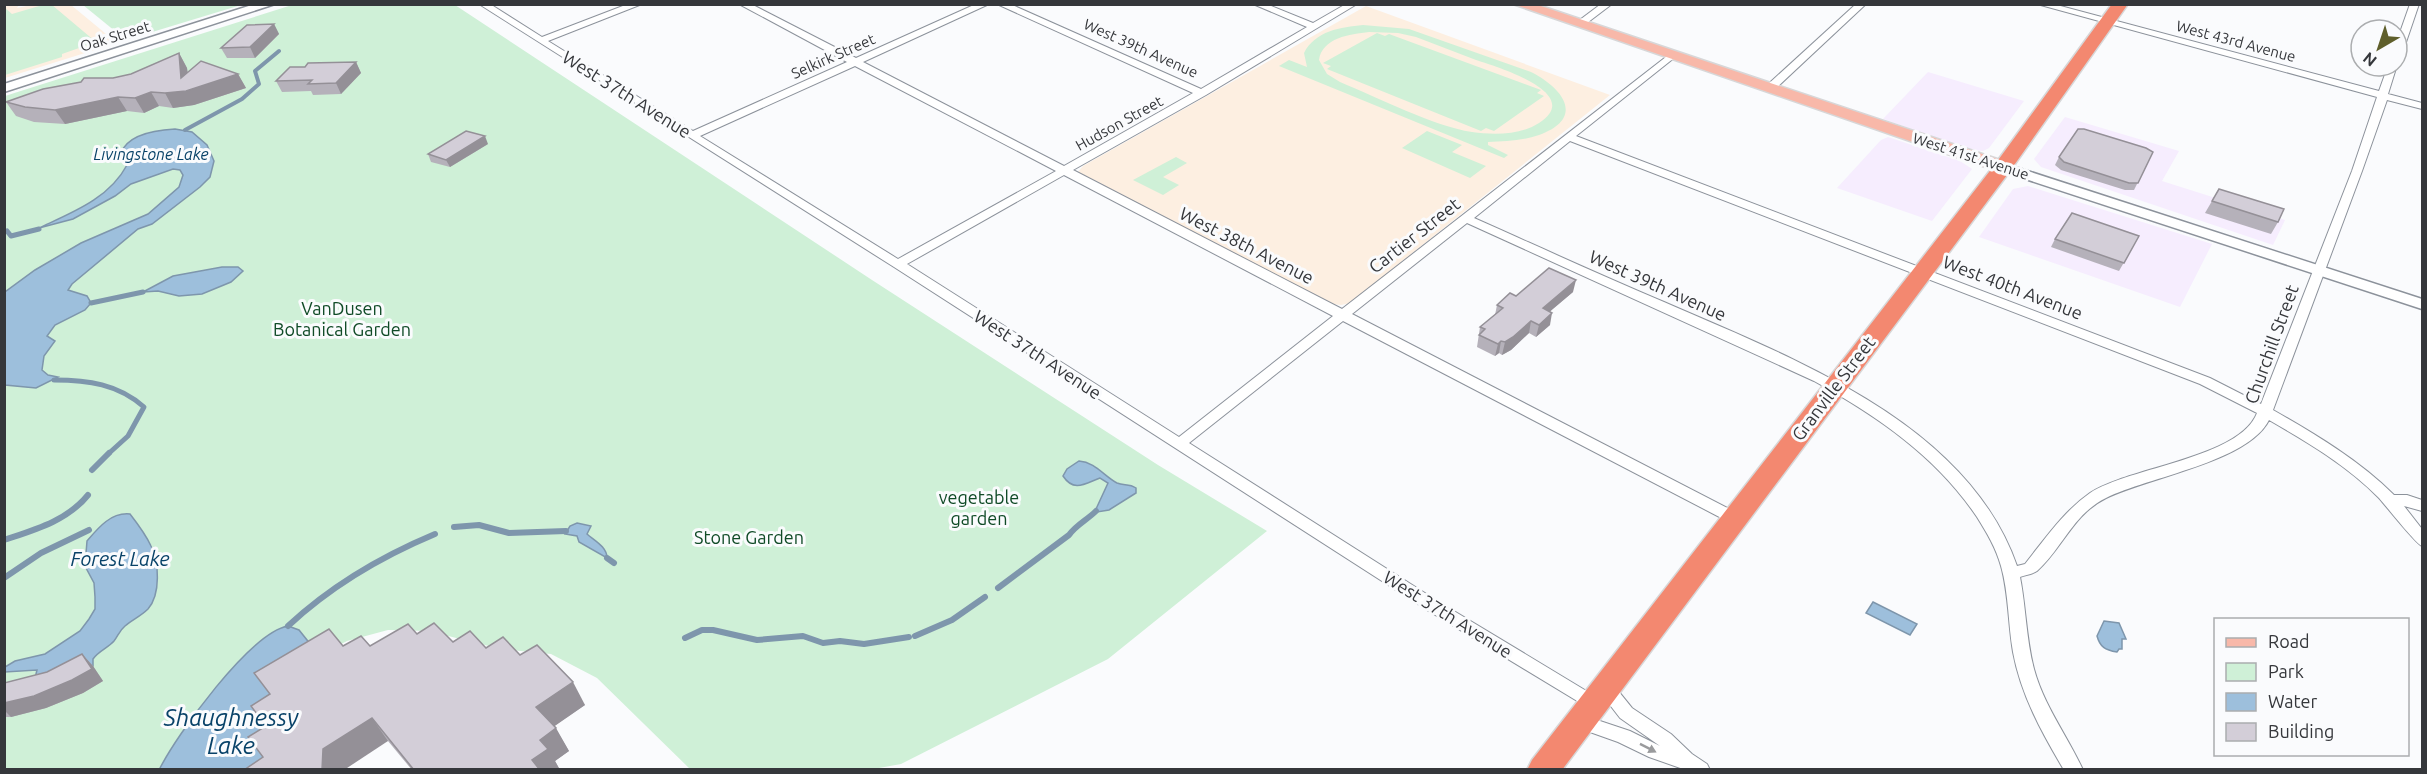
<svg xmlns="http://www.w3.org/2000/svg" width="2427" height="774" font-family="Ubuntu,sans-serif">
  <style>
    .commercial { fill: #f6edfe }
    .education { fill: #fdefe1 }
    .green { fill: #cff0d7; fill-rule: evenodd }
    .water { fill: #9dbfdc; stroke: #7e96ac; stroke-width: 1.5 }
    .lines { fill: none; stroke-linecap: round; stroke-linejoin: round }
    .stream-far2 { stroke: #7e96ac; stroke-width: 4 }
    .stream-far1 { stroke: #7e96ac; stroke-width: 5 }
    .stream { stroke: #7e96ac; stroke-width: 6 }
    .street-casing { stroke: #8c929b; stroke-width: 2 }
    .secondary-casing { stroke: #8c929b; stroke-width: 3 }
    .primary-casing { stroke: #d7d7d8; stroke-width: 3 }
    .highway-casing { stroke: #d7d7d8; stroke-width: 3 }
    .street { fill: #fff; fill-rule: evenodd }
    .secondary { fill: #fff; fill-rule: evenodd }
    .primary { fill: #f8b8a9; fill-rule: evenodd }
    .highway { fill: #f38870; fill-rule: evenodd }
    .wall { fill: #b5b1ba }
    .shaded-wall { fill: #949097 }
    .building { fill: #d3ced8; stroke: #949097; stroke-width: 1.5 }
    .oneway { fill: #9a9b9d }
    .labels { text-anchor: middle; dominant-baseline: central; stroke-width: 6; stroke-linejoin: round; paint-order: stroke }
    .far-street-label { font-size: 15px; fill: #35373b; stroke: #fafbfd }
    .far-water-label { font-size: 16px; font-style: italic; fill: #084268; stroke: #fafbfd }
    .street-label { font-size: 18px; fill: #35373b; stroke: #fafbfd }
    .park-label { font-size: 18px; fill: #104b27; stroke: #fafbfd }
    .water-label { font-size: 20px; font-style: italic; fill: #084268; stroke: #fafbfd }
    .near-water-label { font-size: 24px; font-style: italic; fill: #084268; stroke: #fafbfd }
  </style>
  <rect width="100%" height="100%" fill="#fafbfd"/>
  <g class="commercial">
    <polygon points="1928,72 2024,101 1989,148 1983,151 1972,150 1883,119"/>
    <polygon points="2065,117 2179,151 2162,181 2285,220 2273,245 2041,167 2034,159"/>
    <polygon points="1888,137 1960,161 1972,169 1932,221 1837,188 1881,140"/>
    <polygon points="2028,186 2212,244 2180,307 1979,237 2013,189"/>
  </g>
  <g class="education">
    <polygon points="5,5 19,5 17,8 31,5 71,5 117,43 5,78"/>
    <polygon points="1366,6 1610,95 1350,303 1341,305 1332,304 1078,172 1083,166"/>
  </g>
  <g class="green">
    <polygon points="46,4 52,5 96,42 62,54 62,57 5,75 5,8 12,14"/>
    <polygon points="83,5 241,5 126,40"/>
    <polygon points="292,5 455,5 872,280 1158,465 1267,531 1108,659 901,764 868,770 690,769 597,678 551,654 501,649 428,631 388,630 347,641 320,655 276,769 5,769 5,96"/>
    <path d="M1363,25L1409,29L1531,72C1563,88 1586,118 1539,135C1522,141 1505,141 1488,142V145L1508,155L1504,158L1279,66L1289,60L1307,67L1304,53C1315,31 1341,27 1363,25ZM1369,32L1398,33L1416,37C1436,45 1456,52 1476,60C1494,66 1586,93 1539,123C1521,135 1494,135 1472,132C1433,126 1379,98 1340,82L1327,74L1319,60C1322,38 1350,34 1369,32Z"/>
    <polygon points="1377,33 1385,36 1389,34 1541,90 1537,93 1544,96 1494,131 1486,128 1481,131 1327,69 1331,66 1323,63"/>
    <polygon points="1427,131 1462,145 1452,152 1486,166 1470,178 1402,148"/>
    <polygon points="1176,157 1187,163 1163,177 1179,185 1163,195 1133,180"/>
  </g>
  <g class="water">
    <path d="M175,129L192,132L207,145L214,161L210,177L200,187L152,224L138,229L72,284L68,290L87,296L91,303L85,310L55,325L47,336L55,341L44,356L42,370L48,375L58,377L36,388L5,385V292L35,270L81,243L148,214L179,187L183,175L180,170L173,169L131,184L115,196L73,219L39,228C71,213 109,199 127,165L121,153C128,134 157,130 175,129Z"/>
    <polygon points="222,267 238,267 243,271 231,282 202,294 179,296 158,291 143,292 173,276"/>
    <path d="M1079,461C1095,462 1104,476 1117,483C1124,486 1129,483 1136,488V493L1109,510L1097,512L1096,509L1108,483L1100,478C1086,483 1074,493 1063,476L1067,469Z"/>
    <path d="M130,514C137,523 146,535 151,546C159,562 161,594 148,609C141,616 132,620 125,626C119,631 118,636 114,641C108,648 98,651 93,659V666L73,678H35L37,670L5,672V667L15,661L45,654L80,631L89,619L95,609V597L94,583L85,566L87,541C98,528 111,512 130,514Z"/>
    <path d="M577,523L591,526L587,534C595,541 607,547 607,558L579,542L577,536L565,534L570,526Z"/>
    <polygon points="1873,602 1917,624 1910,635 1866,613"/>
    <path d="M2104,621L2119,623L2126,639H2122V649H2119L2117,652C2105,650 2100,647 2097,636Z"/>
    <path d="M288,626L299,630L315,650L276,769L159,770C177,734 250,633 288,626Z"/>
  </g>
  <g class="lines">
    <polyline class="stream-far2" points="185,130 242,99 259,84 255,71 279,51"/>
    <g class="stream-far1">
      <polyline points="7,231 11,236 39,229"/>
      <polyline points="91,303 143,292"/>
      <path d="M54,380C88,380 118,384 144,407L128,436L107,455"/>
    </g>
    <g class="stream">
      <polyline points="92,470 109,453"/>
      <polyline points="454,527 479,525 509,533 566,531"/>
      <path d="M4,540C34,530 67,521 88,495"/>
      <polyline points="607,558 614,563"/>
      <polyline points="4,578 41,553 89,530"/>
      <path d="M998,588L1069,535C1076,525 1087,520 1096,511"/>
      <path d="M288,626C332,585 380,557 435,534"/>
      <polyline points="915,636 952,620 985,597"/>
      <polyline points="685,638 702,630 713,630 757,640 803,636 823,643 840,641 864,644 909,637"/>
    </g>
    <g class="street-casing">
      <g id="street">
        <path d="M479,4H490L542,37L628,4H642L548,41L693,131L847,62L739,4H751L856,58L976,4H989L863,62L1064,166L1193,93L997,4H1010L1201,89L1307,27L1253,4H1266L1313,23L1346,4H1357L1206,95L1073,170L1342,309L1671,53L1674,54V58L1576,136L2210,378L2261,404L2352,171L2377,97L2037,4H2053L2379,91L2388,66L2397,65L2388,94L2422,103V109L2387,100L2362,171L2273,410C2315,434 2359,460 2394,495H2407L2422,500V511L2404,506L2422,529V546C2416,544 2387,507 2379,498C2348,466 2307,442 2269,420C2248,462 2148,477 2106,498C2073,514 2062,549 2037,571C2033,574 2025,575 2020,577C2026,607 2026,639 2034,669C2044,706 2067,735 2083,770H2064C2042,733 2021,695 2013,652C2008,624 2009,594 2001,566C1996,548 1987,533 1977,517C1936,456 1877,416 1814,381L1467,223L1352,314L1739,514L1742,518L1739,522H1729L1343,321L1189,443L1439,602L1598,698L1601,703L1598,708L1592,710L1427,610L894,267ZM855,66L1056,171L898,259L700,136ZM1570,141L2200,384L2257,413C2240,458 2130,467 2090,493C2064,511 2045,539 2025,564L2017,566C1967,422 1792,358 1664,302C1600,275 1537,246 1474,218ZM1064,175L1333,316L1179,437L907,264Z"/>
        <polygon points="1601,4 1612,4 1583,26 1577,26 1577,22"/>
        <polygon points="1856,4 1866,4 1773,91 1765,91 1765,87"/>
        <polygon points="2410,4 2419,4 2402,54 2397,57 2397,41"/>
        <polygon points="1605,680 1611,682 1632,708 1671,734 1692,754 1707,764 1710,770 1686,770 1649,757 1618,742 1573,726 1570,721 1573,716 1579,714 1630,731 1660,746 1620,718 1596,687 1599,682"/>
      </g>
    </g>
    <g class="secondary-casing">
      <g id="secondary">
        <polygon points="255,4 275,4 4,92 4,84"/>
        <polygon points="2003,163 2422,299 2422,309 1998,170 1996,167"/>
      </g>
    </g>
    <g class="primary-casing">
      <polygon id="primary" points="1513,4 1535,4 2009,163 2011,167 2009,171 1997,171"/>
    </g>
    <g class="highway-casing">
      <polygon id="highway" points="2112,4 2128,4 2010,171 1562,770 1527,770 1532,760 1996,163"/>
    </g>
    <use href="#street" class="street"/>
    <use href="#secondary" class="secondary"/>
    <use href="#primary" class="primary"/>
    <use href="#highway" class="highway"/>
  </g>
  <g class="wall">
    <polygon points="274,24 279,34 255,58 227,58 221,48"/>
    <polygon points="179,53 187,68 188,73 238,74 246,88 194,105 173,108 159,106 144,113 127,111 65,124 34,122 16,116 6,102 131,74"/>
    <polygon points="356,62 361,73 341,94 313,95 311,91 282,92 276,81 305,67"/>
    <polygon points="488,144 450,167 431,162 428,154"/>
    <polygon points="2153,152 2134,190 2125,190 2061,170 2055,165 2059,157"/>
    <polygon points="2219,189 2278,222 2271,234 2205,213"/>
    <polygon points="2139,236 2119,271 2051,247 2055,239"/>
    <polygon points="1573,292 1550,311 1550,325 1536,337 1529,333 1511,350 1502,355 1499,353 1495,356 1477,347 1480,327 1495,315 1497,305 1516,296"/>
    <polygon points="417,634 453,642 486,648 520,655 585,705 554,726 569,751 555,761 560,770 412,770 388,741 263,757 266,726 270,694 343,646 370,646"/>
    <polygon points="82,654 93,666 103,681 83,693 46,708 11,717 4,717 4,683 47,672"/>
  </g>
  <g class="shaded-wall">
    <polygon points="274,24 279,34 255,58 250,47"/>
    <polygon points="179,53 187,68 189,90 238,74 246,88 194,105 173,108 165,93"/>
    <polygon points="356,62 361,73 341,94 336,83"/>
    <polygon points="151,92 159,106 144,113 135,98"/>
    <polygon points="118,97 127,111 65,124 55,110"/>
    <polygon points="485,136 488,144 450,167 446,160"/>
    <polygon points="1576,280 1573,292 1540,320 1543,308"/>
    <polygon points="1552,313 1550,325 1536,337 1539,325"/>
    <polygon points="1531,321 1529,333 1511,350 1502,355 1505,342"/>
    <polygon points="1501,341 1499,353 1495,356 1498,344"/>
    <polygon points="82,654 93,666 103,681 83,693 46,708 11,717 4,710 4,703"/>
    <polygon points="573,682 585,705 549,730 536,707"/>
    <polygon points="372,718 388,741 344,770 322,770 323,749"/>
    <polygon points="556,728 569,751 555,761 560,770 537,770 532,760 540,740"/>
  </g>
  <g class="building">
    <polygon points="274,24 250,47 221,48 247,25"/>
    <polygon points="179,53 181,78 201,61 238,74 186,91 165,93 151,92 135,98 118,97 55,110 25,107 6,102 43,89 81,82 84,78 113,78 131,74"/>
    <polygon points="356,62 336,83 308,84 312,80 276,81 290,67 305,67 308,63"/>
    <polygon points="2078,129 2084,129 2146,148 2153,152 2138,183 2129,183 2064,162 2059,157"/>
    <polygon points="466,131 485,136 446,160 428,154"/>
    <polygon points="2219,189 2284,209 2278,222 2212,201"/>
    <polygon points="2072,213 2139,236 2124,263 2055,239"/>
    <polygon points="1549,268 1576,280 1543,308 1552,313 1539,325 1531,321 1513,337 1505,342 1501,341 1498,344 1479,335 1485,329 1480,327 1503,308 1497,305 1510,293 1516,296"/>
    <polygon points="434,623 453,642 470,631 486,648 503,637 520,655 537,645 573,682 536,707 556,728 540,740 548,749 532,760 540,770 414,770 372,718 323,749 322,770 244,770 263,757 248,737 266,726 251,706 270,694 254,673 329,629 343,646 361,636 370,646 408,624 417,634"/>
    <polygon points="82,654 92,669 72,680 34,696 4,703 4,683 47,672"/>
  </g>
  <defs><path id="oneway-solid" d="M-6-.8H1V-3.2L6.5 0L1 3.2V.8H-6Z" transform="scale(1.5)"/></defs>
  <use class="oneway" href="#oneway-solid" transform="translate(1648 748) rotate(27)"/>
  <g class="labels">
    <g class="far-street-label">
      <text transform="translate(115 36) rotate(-17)">Oak Street</text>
      <text transform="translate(2236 41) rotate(15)">West 43rd Avenue</text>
      <text transform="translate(1141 48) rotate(24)">West 39th Avenue</text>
      <text transform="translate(833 56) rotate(-24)">Selkirk Street</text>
      <text transform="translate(1119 123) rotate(-29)">Hudson Street</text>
      <text transform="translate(1971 156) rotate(18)">West 41st Avenue</text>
    </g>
    <g class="far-water-label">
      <text x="151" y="154">Livingstone Lake</text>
    </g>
    <g class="street-label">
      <text transform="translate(627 94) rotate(32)">West 37th Avenue</text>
      <text transform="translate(1414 235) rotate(-38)">Cartier Street</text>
      <text transform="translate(1247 245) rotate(27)">West 38th Avenue</text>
      <text transform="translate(1658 285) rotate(24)">West 39th Avenue</text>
      <text transform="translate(2013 287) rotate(21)">West 40th Avenue</text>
      <text transform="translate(2271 344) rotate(-70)">Churchill Street</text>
      <text transform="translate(1038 354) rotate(33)">West 37th Avenue</text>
      <text transform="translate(1833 388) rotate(-53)">Granville Street</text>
      <text transform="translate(1448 614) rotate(32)">West 37th Avenue</text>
    </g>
    <g class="park-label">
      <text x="342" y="308">VanDusen<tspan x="342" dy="21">Botanical Garden</tspan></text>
      <text x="979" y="497">vegetable<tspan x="979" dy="21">garden</tspan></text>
      <text x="749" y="537">Stone Garden</text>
    </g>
    <g class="water-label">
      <text x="120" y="558">Forest Lake</text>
    </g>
    <g class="near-water-label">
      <text x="231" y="717">Shaughnessy<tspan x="231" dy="28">Lake</tspan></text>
    </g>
  </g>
  <rect width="2427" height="774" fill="none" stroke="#35373b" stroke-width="12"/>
  <rect x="2214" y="618" width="195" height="138" fill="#fafbfd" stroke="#abadaf" stroke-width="1.5"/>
  <rect x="2226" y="638" width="30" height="9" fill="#f8b8a9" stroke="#abadaf" stroke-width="1.5"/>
  <text x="2268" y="648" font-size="18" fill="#35373b">Road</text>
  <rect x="2226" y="663" width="30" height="18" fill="#cff0d7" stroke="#abadaf" stroke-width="1.5"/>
  <text x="2268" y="678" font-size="18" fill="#35373b">Park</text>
  <rect x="2226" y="693" width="30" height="18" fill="#9dbfdc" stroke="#abadaf" stroke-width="1.5"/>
  <text x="2268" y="708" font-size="18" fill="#35373b">Water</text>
  <rect x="2226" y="723" width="30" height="18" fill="#d3ced8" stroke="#abadaf" stroke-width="1.5"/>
  <text x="2268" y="738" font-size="18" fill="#35373b">Building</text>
  <g transform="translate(2379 48) rotate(219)"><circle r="28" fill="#fafbfd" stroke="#abadaf" stroke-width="1.5"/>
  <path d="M0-4.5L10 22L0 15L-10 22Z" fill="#5f5f2b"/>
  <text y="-9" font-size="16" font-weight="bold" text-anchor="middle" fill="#35373b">N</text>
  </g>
</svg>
